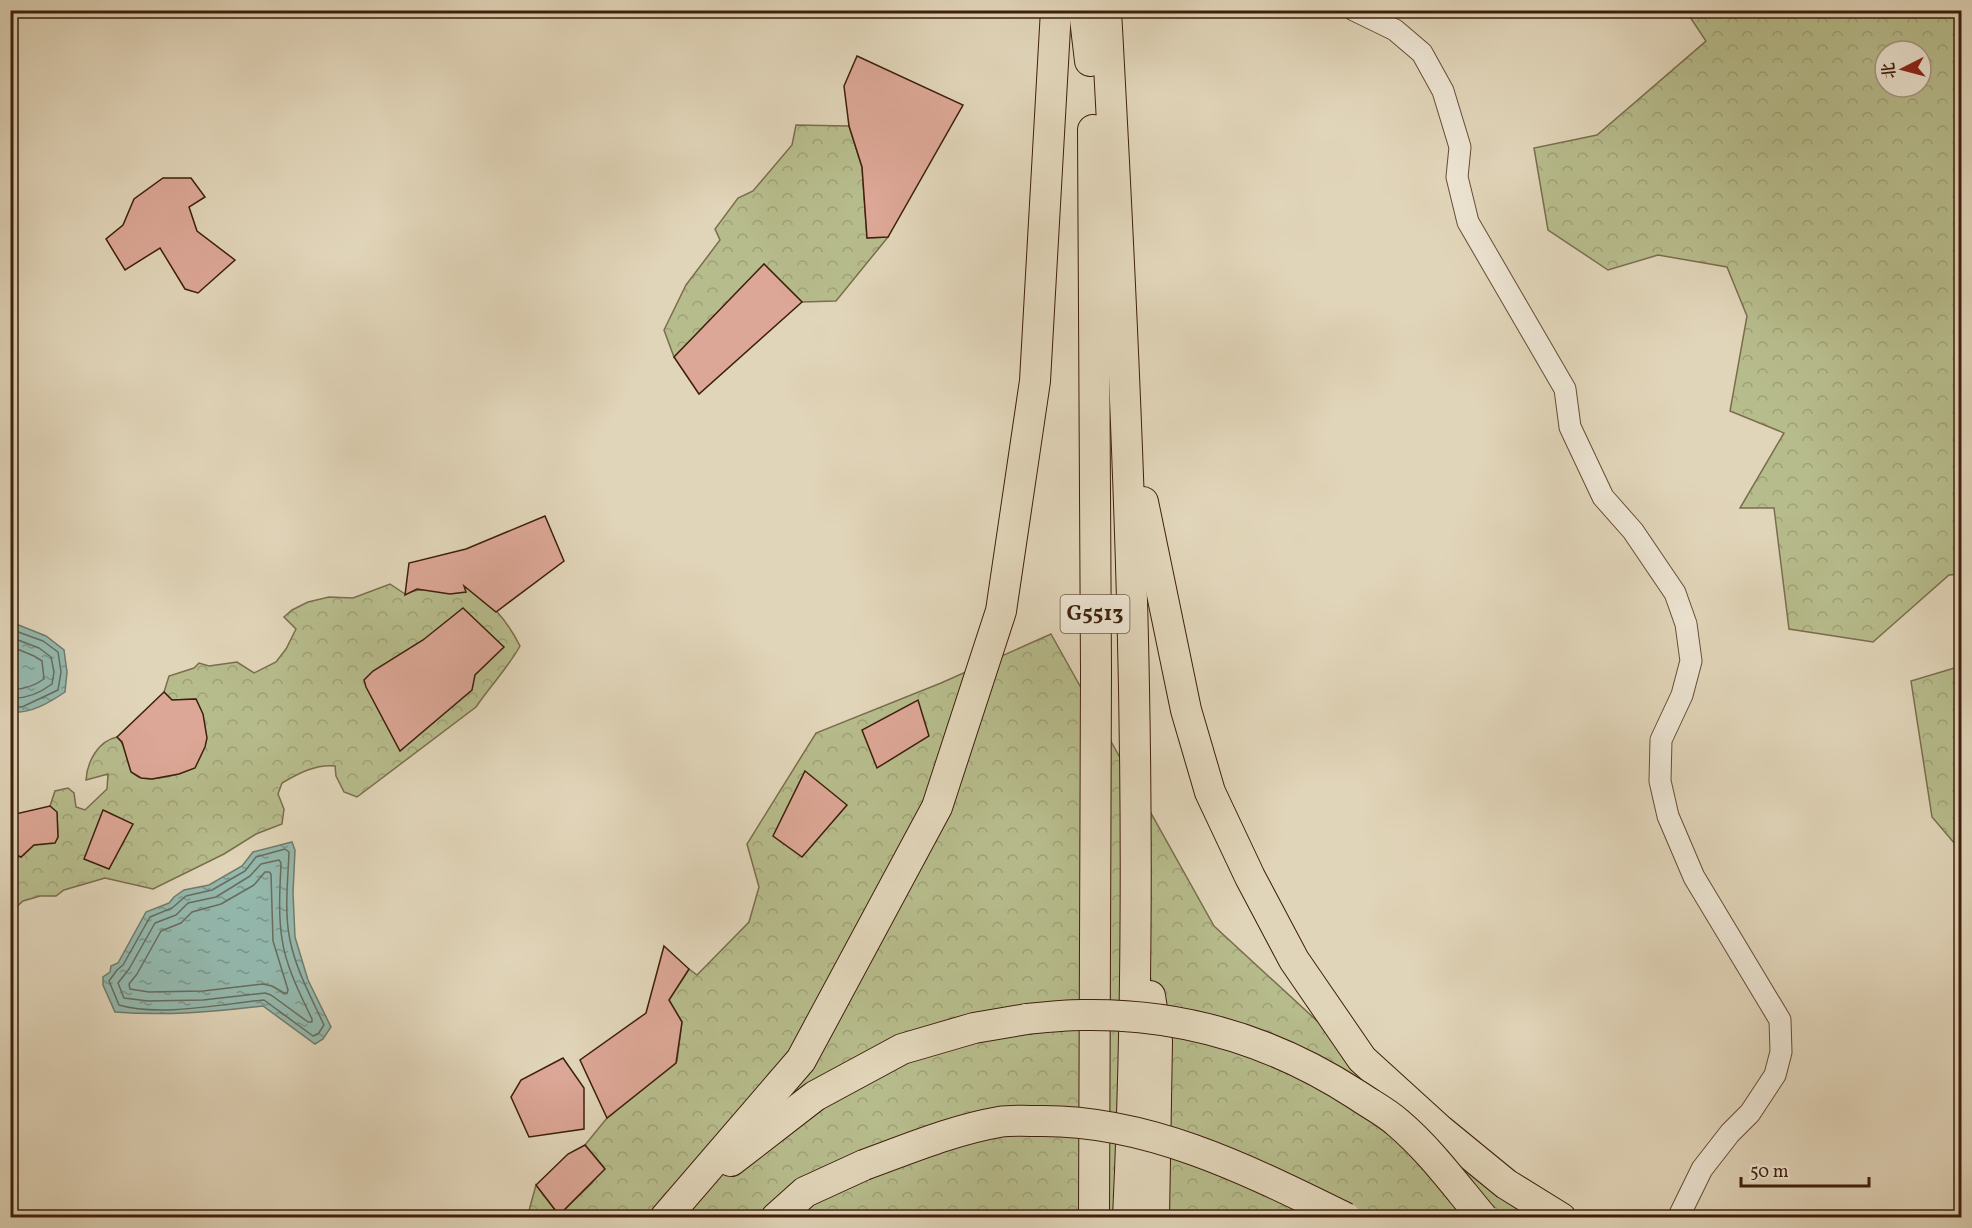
<svg xmlns="http://www.w3.org/2000/svg" width="1972" height="1228" font-family="Vollkorn,'Noto Serif SC',serif">
  <style>
    .forest { fill: url(#forest-crowns); stroke: #7a6e4c; stroke-width: 1.5; fill-rule: evenodd }
    .water { fill: url(#water-ripples); stroke: #727b6d; stroke-width: 1.5 }
    .lines { fill: none; stroke-linecap: round; stroke-linejoin: round }
    .shore { stroke: #696c5c; stroke-width: 1.5 }
    .building { fill: #dca796; stroke: #3e1f0b; stroke-width: 1.5 }
    .minor-casing { stroke: #674c36; stroke-width: 23 }
    .highway-casing { stroke: #3e1f0b; stroke-width: 32 }
    .minor { stroke: #ece4d2; stroke-width: 21 }
    .highway { stroke: #e1d5b9; stroke-width: 30 }
    .highway-bridge-casing { stroke: #3e1f0b; stroke-width: 32; stroke-linecap: butt }
    .highway-bridge { stroke: #e1d5b9; stroke-width: 30 }
    .labels { text-anchor: middle; dominant-baseline: central; stroke-width: 4.5; stroke-linejoin: round; paint-order: stroke }
    .shield { fill: #ece4d2; stroke: #725a47; stroke-width: 1.5 }
    .shield-label { font-size: 22px; font-weight: bold; fill: #3e1f0b }
  </style>
  <defs>
    <pattern id="forest-crowns" width="20" height="18" patternUnits="userSpaceOnUse" patternTransform="scale(1.5)"><rect width="20" height="18" fill="#b7bc8c"/><path d="M2 6a3 3 0 1 1 6 0M12 15a3 3 0 1 1 6 0" fill="none" stroke="#9ea177"/></pattern>
    <pattern id="water-ripples" width="26" height="14" patternUnits="userSpaceOnUse" patternTransform="scale(1.5)"><rect width="26" height="14" fill="#94b9ae"/><path d="M2 4q2-2 4 0t4 0M15 11q2-2 4 0t4 0" fill="none" stroke="#7a968c"/></pattern>
  </defs>
  <rect width="100%" height="100%" fill="#e1d5b9"/>
  <filter id="stains"><feTurbulence type="fractalNoise" baseFrequency=".00333" numOctaves="4"/><feColorMatrix values="0 0 0 0 .2 0 0 0 0 .09 0 0 0 0 .02 0 0 0 .5 -.17"/></filter>
  <radialGradient id="worn" r=".72"><stop offset=".6" stop-color="#630" stop-opacity="0"/><stop offset="1" stop-color="#630" stop-opacity=".3"/></radialGradient>
  <g class="forest">
    <path d="M1686,11H1961V574L1949,575L1873,642L1789,629L1774,508H1740L1784,433L1730,411L1747,316L1727,267L1658,255L1608,270L1548,230L1534,148L1597,135L1706,41ZM1885,51H1921V87H1885Z"/>
    <polygon points="796,125 849,126 862,167 867,238 888,237 836,301 802,302 764,264 674,357 664,330 686,285 720,240 715,229 738,198 753,191 792,145"/>
    <path d="M390,584L405,594C423,585 445,594 465,592L464,586C489,598 508,622 520,646C508,668 490,686 476,707L357,797L344,792L336,776L335,766C316,764 299,773 282,783L278,794L284,809L282,824L256,834L224,854L153,889L105,878L64,890L56,896H40L23,901L11,912V843L14,854L21,857L34,845L55,842L58,837L57,813L50,806L55,791L68,788L74,793L76,807L85,810L107,789L108,774L86,780C87,762 98,741 117,737C126,745 126,757 130,768C138,789 180,774 195,767C208,740 209,727 196,699L172,700L164,692L169,676L194,668L199,663L209,666L237,662L254,673L276,662L286,649L296,629L284,617L292,610L308,602L329,597L353,598Z"/>
    <polygon points="1051,634 1214,926 1530,1217 527,1218 536,1185 559,1215 592,1183 603,1166 585,1145 607,1118 677,1061 682,1022 669,1000 689,969 697,975 749,922 759,887 747,844 816,733 941,683"/>
    <polygon points="1961,666 1962,666 1961,851 1932,817 1911,681"/>
  </g>
  <g class="water">
    <path d="M11,622L46,636L64,650L67,672L65,692C49,703 30,714 11,712Z"/>
    <path d="M292,842L295,850L293,893L295,937L308,980L331,1027L323,1039L315,1044L263,1006C213,1012 166,1016 115,1012L103,985V977L110,972L111,966L118,963L146,912L169,903L174,897L184,890L209,885L242,866L253,852Z"/>
  </g>
  <g class="lines">
    <g class="shore">
      <polyline points="10,629 43,641 58,652 61,672 58,690 22,707 10,706"/>
      <path d="M10,637L39,648L51,657L54,672L52,684C40,693 25,699 10,698"/>
      <path d="M10,646L34,656L42,661L44,679C34,686 22,690 10,689"/>
      <path d="M285,849L289,852C288,880 284,912 290,940C296,970 311,997 324,1025L318,1034L313,1036L264,1000C222,1004 159,1017 119,1005L109,981L117,970L123,965L150,917L172,908L186,896L212,890L245,871L256,857Z"/>
      <path d="M279,860L281,863C280,887 278,914 282,939C286,967 300,994 312,1019V1022H308L271,995L265,993L203,1000L148,1001L124,998L118,983L129,969L155,923L176,915L188,903L216,897L250,876L261,864Z"/>
      <polygon points="265,872 269,872 271,874 273,941 288,990 287,993 284,993 272,986 263,984 203,991 149,992 130,989 129,984 137,974 161,931 181,923 192,912 221,904 254,885"/>
    </g>
  </g>
  <g class="building">
    <polygon points="857,56 963,105 888,237 867,238 862,167 849,126 844,86"/>
    <polygon points="163,178 191,178 205,197 189,207 197,231 235,260 198,293 185,289 160,248 125,270 106,239 123,225 134,199"/>
    <polygon points="10,216 16,238 10,243"/>
    <polygon points="764,264 802,302 699,394 674,357"/>
    <polygon points="545,516 564,561 496,612 464,586 466,592 450,594 417,589 405,595 409,563 466,549"/>
    <polygon points="463,608 504,647 475,675 472,690 400,751 366,687 364,680 373,671 423,640"/>
    <polygon points="164,692 172,700 196,699 203,714 207,738 205,747 195,768 179,774 152,779 141,778 131,772 122,742 117,737"/>
    <polygon points="918,700 929,736 877,768 862,730"/>
    <polygon points="805,771 847,805 802,857 773,836"/>
    <polygon points="50,806 57,812 58,837 55,843 34,845 21,857 14,854 11,815"/>
    <polygon points="103,810 133,824 109,869 84,859"/>
    <polygon points="664,946 689,969 669,1000 682,1022 676,1063 607,1118 580,1060 646,1013"/>
    <polygon points="563,1058 584,1088 584,1129 529,1137 511,1097 521,1080"/>
    <polygon points="585,1145 605,1169 559,1215 536,1185 568,1154"/>
  </g>
  <g class="lines">
    <g class="minor-casing">
      <polyline id="minor" points="1354,10 1395,30 1422,53 1443,91 1460,147 1457,177 1468,222 1565,389 1570,427 1603,497 1633,531 1675,593 1686,624 1691,661 1682,695 1661,740 1660,781 1668,816 1694,877 1780,1020 1781,1052 1775,1075 1750,1113 1730,1133 1702,1169 1678,1218"/>
    </g>
    <g class="highway-casing">
      <g id="highway">
        <polyline points="1084,10 1090,61"/>
        <path d="M1106,10C1128,413 1147,815 1128,1218"/>
        <polyline points="1093,130 1096,672 1094,1218"/>
        <polyline points="1143,502 1186,710 1210,792 1250,877 1294,960 1362,1059 1440,1130 1506,1184 1561,1218"/>
        <polyline points="1150,996 1157,1041 1154,1218"/>
        <polyline points="731,1161 815,1096 902,1049 974,1028 1027,1019"/>
        <polyline points="665,1218 801,1060 937,807 1001,611 1035,381 1056,10"/>
        <polyline points="776,1218 805,1192 864,1165"/>
      </g>
    </g>
    <use href="#minor" class="minor"/>
    <use href="#highway" class="highway"/>
    <g class="highway-bridge-casing">
      <g id="highway-bridge">
        <path d="M1027,1019C1046,1017 1064,1015 1082,1015C1181,1013 1274,1041 1357,1095C1370,1104 1386,1112 1398,1123C1430,1150 1456,1186 1483,1218"/>
        <path d="M864,1165C908,1149 953,1130 999,1122C1012,1120 1027,1121 1040,1121C1150,1120 1250,1171 1346,1218"/>
      </g>
    </g>
    <use href="#highway-bridge" class="highway-bridge"/>
  </g>
  <g class="labels">
    <rect class="shield" x="1060.5" y="595" width="69" height="38" rx="4.5"/>
    <g class="shield-label">
      <text x="1095" y="614">G5513</text>
    </g>
  </g>
  <rect width="1972" height="1228" fill="none" stroke="#e1d5b9" stroke-width="36"/>
  <rect x="12" y="12" width="1948" height="1204" fill="none" stroke="#3e1f0b" stroke-width="3"/>
  <rect x="18" y="18" width="1936" height="1192" fill="none" stroke="#3e1f0b" stroke-width="1.5"/>
  <g transform="translate(1903 69) rotate(264)"><circle r="28" fill="#ece4d2" stroke="#a69582" stroke-width="1.5"/>
  <path d="M0-4.5L10 22L0 15L-10 22Z" fill="#8f2418"/>
  <text y="-9" font-size="16" font-weight="bold" text-anchor="middle" fill="#3e1f0b">北</text>
  </g>
  <path d="M1741 1177v9h128v-9" fill="none" stroke="#3e1f0b" stroke-width="3"/>
  <text x="1750" y="1177" font-size="18" fill="#3e1f0b" stroke="#ece4d2" stroke-width="4.5" paint-order="stroke">50 m</text>
  <rect width="100%" height="100%" filter="url(#stains)"/>
  <rect width="100%" height="100%" fill="url(#worn)"/>
</svg>
